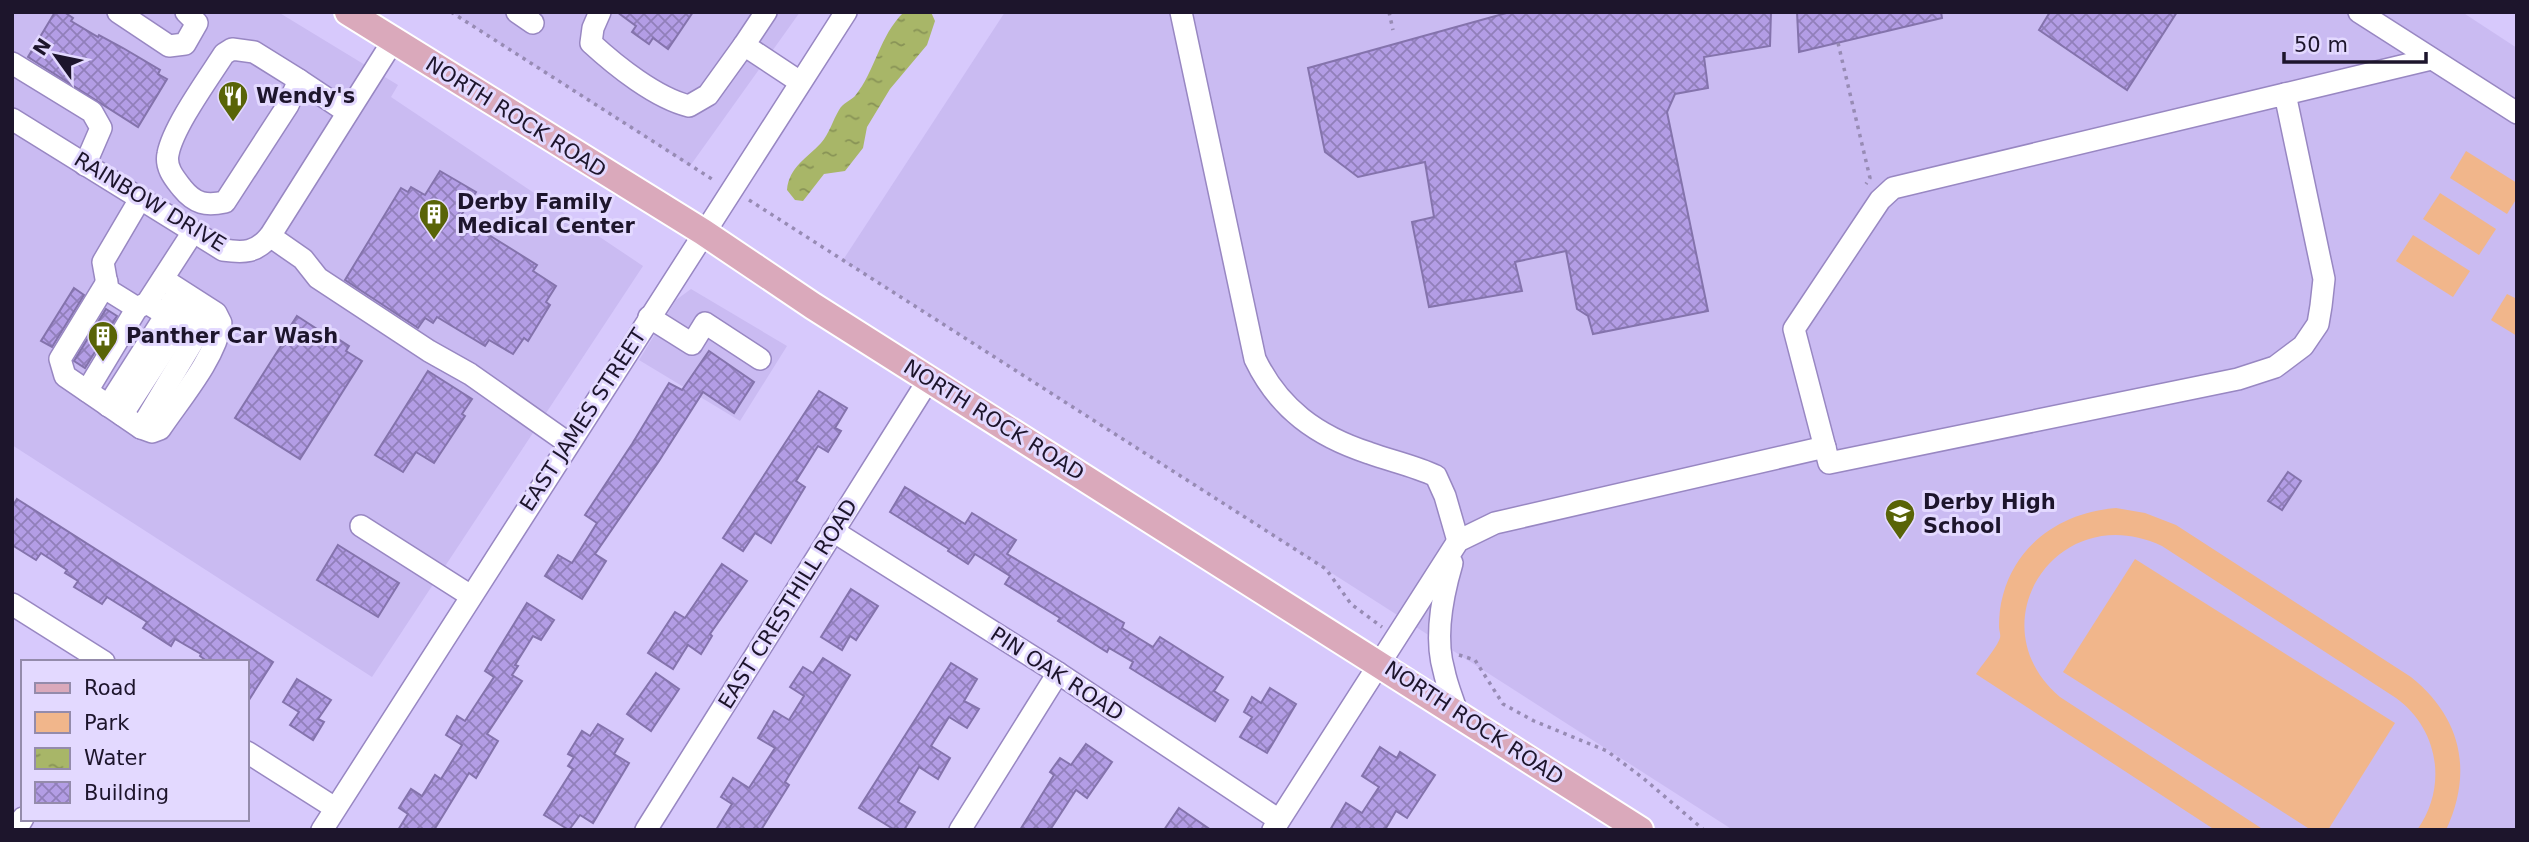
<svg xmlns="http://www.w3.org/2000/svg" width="2529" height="842" font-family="'DejaVu Sans',sans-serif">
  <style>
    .built { fill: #cabbf2 }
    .green { fill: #f1b68b }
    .water { fill: url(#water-ripples) }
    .building { fill: url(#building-cross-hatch); stroke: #8473ac; stroke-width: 2 }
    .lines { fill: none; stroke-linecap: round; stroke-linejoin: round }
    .minor-casing { stroke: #9887c2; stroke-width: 24 }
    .major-casing { stroke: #fff; stroke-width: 30 }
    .path { stroke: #978bb4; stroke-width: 3.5; stroke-dasharray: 3.5 5; stroke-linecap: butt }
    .minor { stroke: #fff; stroke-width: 21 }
    .major { stroke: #daa9bb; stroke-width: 26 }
    .labels { text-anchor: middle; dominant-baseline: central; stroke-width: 6; stroke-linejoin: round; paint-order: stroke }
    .poi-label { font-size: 21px; font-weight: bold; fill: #1d152c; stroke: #e3d9ff; text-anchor: start }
    .street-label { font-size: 21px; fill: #1d152c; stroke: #e3d9ff }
  </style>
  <defs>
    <pattern id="water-ripples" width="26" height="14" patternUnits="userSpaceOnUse" patternTransform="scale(1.75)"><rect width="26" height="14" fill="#a8b668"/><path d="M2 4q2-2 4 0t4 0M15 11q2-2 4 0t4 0" fill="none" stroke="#889356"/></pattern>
    <pattern id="building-cross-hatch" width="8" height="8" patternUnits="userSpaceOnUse" patternTransform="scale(1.75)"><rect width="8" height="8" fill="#b39de5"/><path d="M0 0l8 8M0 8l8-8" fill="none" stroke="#917fba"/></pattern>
  </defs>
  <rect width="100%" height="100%" fill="#d7c9fc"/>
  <g class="built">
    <polygon points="12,12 278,12 398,85 391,97 643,266 372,677 12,445"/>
    <polygon points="451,12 800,12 690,166"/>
    <polygon points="1005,12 2462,12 2517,48 2517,830 1733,830 843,260"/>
    <polygon points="691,289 787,346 740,421 639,360 676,300"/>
  </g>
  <g class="green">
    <polygon points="2466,151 2517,183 2517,198 2507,214 2450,178"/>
    <polygon points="2440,193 2496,229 2479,255 2423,219"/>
    <polygon points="2413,235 2470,271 2453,297 2396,261"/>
    <polygon points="2507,294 2517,299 2517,336 2491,320"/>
    <path d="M2116,508L2145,513L2176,525L2411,677C2462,718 2473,772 2446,830H2417C2448,787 2439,729 2396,698L2162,546C2058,497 1974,624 2060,697L2264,830H2215L1976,674C1982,665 1997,647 2000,638C2001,634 1999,631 1999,627C1999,616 2000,605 2003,595C2017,542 2064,512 2116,508Z"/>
    <polygon points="2135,559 2395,723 2328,830 2311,830 2063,672"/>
  </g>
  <path class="water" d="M904,12H931L935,21L927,45L890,89L867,127L863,148L845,171L824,174L803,201L795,200L787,190C789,167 807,158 821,143C829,134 833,120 839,110C843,103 850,101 855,96C876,70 879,36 904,12Z"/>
  <g class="building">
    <polygon points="55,12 64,12 73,18 71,21 98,37 99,35 123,48 160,70 158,74 167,79 138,127 28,57"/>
    <polygon points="617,12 693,12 668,49 653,38 649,44 632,32 636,26"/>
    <polygon points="1510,12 1771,12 1770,46 1704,57 1708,88 1675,94 1667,112 1708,311 1593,334 1588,316 1577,309 1566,251 1515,262 1522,291 1429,307 1412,222 1434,217 1425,162 1358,177 1325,152 1308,68"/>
    <polygon points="1797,12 1941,12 1942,18 1799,52"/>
    <polygon points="2050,12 2177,12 2127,90 2039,30"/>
    <polygon points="440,171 476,192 460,217 537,265 533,271 556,286 546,302 550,305 528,341 524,338 513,354 489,340 485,346 437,317 433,323 425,318 418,328 345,280 401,188 408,192 411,187 425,195"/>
    <polygon points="74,288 84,295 52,347 41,341"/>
    <polygon points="106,309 117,316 85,368 74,361"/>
    <polygon points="297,316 331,338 332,335 349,346 346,351 362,361 300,459 235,418 286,338 284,336"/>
    <polygon points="709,351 754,382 734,413 703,392 659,461 595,554 606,561 582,599 545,576 558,555 572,563 597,523 585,515 632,444 669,383 682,390"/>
    <polygon points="428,371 472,399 462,414 465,416 434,463 416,452 403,472 375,455"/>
    <polygon points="819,391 847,408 835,428 841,431 828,452 818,446 796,481 805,487 771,543 755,533 743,551 723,538"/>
    <polygon points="2288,472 2301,481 2282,510 2268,501"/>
    <polygon points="905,487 965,524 972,513 1016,540 1007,554 1124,623 1122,628 1153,647 1160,637 1223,677 1214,691 1228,700 1215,721 1130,668 1133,662 1109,648 1107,652 1058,621 1060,618 1005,584 1010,576 975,554 968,564 948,551 949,549 890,512"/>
    <polygon points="17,499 273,662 247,703 247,662 208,662 200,656 201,654 175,639 171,646 143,628 147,622 107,597 102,604 74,587 78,581 65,573 67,570 41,553 36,560 12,545 12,507"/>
    <polygon points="338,545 399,583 378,617 317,580"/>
    <polygon points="722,564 747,581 710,634 712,636 701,654 688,645 673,669 648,653 675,612 685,618"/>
    <polygon points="851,589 878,606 856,640 850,636 842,650 821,637"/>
    <polygon points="527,603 554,620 541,640 533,636 515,665 518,666 512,675 522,681 487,734 498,741 476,778 469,773 434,830 398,830 408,814 399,808 411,789 422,796 435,775 441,779 462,745 446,735 457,716 465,721 494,677 485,671"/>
    <polygon points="823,658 850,675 785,782 789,785 761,830 716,830 732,804 721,797 733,778 749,788 775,748 758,738 774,711 789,720 804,696 790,687 803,667 813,673"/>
    <polygon points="951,663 977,679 964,701 979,709 967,728 949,717 931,746 950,758 938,779 919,767 898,802 915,812 904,830 895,830 859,808"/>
    <polygon points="656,673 679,689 651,731 627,714"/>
    <polygon points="297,679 331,700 318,719 324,722 313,740 290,725 299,712 283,702"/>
    <polygon points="1270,688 1296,704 1267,753 1240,737 1252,717 1244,712 1252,697 1261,703"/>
    <polygon points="598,724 623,739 614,754 629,763 593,823 580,815 569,830 544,815 573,769 568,766 574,757 568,754 582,731 590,736"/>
    <polygon points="1086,744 1112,762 1087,798 1076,790 1050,830 1020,830 1054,775 1050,772 1060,758 1071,765"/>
    <polygon points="1380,747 1397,758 1400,752 1435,775 1407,818 1396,811 1386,828 1389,830 1330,830 1346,803 1362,813 1379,787 1362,776"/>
    <polygon points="1179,808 1211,830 1164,830"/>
  </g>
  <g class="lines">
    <g class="minor-casing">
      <g id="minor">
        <polyline points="118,12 169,46 185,44 197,23 186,12"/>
        <polyline points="517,12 533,23"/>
        <path d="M600,12L593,28L591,43C616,66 656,98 689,106L708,95L744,45"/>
        <polyline points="766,12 744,45 800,82"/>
        <path d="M1181,12L1255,359C1279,409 1317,436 1369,453C1391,461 1415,466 1436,476L1445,496L1458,541"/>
        <polyline points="2359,12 2517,113"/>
        <path d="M232,49L254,52L299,80L288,105L225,202C206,206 195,204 182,188C175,179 165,168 168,154C173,127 208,79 224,54Z"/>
        <polyline points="12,63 92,112 101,128 85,165"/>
        <polyline points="299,80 347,112"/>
        <polygon points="2285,94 2324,279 2321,306 2318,324 2303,346 2275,367 2238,379 1829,463 1794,329 1880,200 1893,188"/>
        <polyline points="2285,94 2431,59"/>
        <path d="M12,119L223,250C244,253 256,253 270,236L393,41"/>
        <polyline points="140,199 103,262 108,290 137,308 147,303 193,232"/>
        <polyline points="270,236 303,259 318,278 429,351 470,374 568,443"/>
        <path d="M107,282L60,359L65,376L141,428L152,432L160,429C180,399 215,359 221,323L216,313L163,279"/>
        <polyline points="649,317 692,344 705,323 760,359"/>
        <polyline points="87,391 137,308"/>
        <polyline points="108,406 166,315"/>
        <polyline points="122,415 181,324 147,303"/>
        <polyline points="141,428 201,328 196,318 172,301"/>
        <polyline points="361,526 471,596"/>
        <polyline points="833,531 1058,673 1279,820"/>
        <path d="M1452,563C1442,597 1434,637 1444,671C1447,686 1453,699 1457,713"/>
        <polyline points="12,604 104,662"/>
        <polyline points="247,752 335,808"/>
        <polyline points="16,830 23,818"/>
        <polyline points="322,830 846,12"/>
        <polyline points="646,830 929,379"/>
        <polyline points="960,830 1058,673"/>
        <polyline points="1273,830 1458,541 1495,523 1825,447"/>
      </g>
    </g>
    <g class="major-casing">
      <polyline id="major" points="348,12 703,232 813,306 1640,830"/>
    </g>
    <g class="path">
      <polyline points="451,12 715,181"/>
      <polyline points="1389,12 1393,30"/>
      <polyline points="1838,43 1870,178 1866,184"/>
      <polyline points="749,200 1326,569 1351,604 1382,627"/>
      <polyline points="1459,655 1475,660 1503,704 1534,721 1607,751 1643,778 1704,830"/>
    </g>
    <use href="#minor" class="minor"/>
    <use href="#major" class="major"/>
  </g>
  <defs>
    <g id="restaurant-pin" transform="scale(1.575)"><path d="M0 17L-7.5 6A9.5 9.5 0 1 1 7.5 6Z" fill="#596407" stroke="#e3d9ff"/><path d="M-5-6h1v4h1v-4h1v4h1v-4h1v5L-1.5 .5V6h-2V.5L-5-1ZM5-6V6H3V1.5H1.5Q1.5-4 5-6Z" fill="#fff"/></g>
    <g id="building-pin" transform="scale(1.575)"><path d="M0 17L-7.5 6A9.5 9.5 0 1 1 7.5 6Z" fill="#596407" stroke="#e3d9ff"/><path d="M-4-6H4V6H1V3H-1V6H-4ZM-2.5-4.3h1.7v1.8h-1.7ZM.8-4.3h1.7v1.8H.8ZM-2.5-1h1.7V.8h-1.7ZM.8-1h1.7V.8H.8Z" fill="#fff"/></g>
    <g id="school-pin" transform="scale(1.575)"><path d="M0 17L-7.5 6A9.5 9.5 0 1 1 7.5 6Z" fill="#596407" stroke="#e3d9ff"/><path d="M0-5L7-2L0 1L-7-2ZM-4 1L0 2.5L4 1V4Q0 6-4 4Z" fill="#fff"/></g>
  </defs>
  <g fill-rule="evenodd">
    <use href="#restaurant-pin" x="233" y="96"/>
    <use href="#building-pin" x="434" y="214"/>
    <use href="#building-pin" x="103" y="336"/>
    <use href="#school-pin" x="1900" y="514"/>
  </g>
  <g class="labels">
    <g class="poi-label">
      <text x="256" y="96">Wendy's</text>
      <text x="457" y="202">Derby Family<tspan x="457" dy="24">Medical Center</tspan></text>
      <text x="126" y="336">Panther Car Wash</text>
      <text x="1923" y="502">Derby High<tspan x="1923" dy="24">School</tspan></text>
    </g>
    <g class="street-label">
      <text transform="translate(516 117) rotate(32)">NORTH ROCK ROAD</text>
      <text transform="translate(150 202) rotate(31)">RAINBOW DRIVE</text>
      <text transform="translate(583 420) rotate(-57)">EAST JAMES STREET</text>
      <text transform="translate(994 420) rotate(32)">NORTH ROCK ROAD</text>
      <text transform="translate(788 604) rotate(-58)">EAST CRESTHILL ROAD</text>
      <text transform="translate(1057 674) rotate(33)">PIN OAK ROAD</text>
      <text transform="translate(1474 723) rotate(33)">NORTH ROCK ROAD</text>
    </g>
  </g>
  <rect width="2529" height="842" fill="none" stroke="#1d152c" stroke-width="28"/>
  <rect x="21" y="660" width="228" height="161" fill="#e3d9ff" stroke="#948bab" stroke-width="2"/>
  <rect x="35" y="683" width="35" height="10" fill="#daa9bb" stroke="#948bab" stroke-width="2"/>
  <text x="84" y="695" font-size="21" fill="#1d152c">Road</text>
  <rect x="35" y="712" width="35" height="21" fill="#f1b68b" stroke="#948bab" stroke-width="2"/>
  <text x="84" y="730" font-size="21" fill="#1d152c">Park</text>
  <rect x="35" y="748" width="35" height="21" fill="url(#water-ripples)" stroke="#948bab" stroke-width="2"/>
  <text x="84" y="765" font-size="21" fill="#1d152c">Water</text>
  <rect x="35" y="782" width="35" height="21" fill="url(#building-cross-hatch)" stroke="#948bab" stroke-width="2"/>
  <text x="84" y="800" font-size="21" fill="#1d152c">Building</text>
  <g transform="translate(56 56) rotate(303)" stroke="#e3d9ff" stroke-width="5" paint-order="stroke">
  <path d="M0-5L12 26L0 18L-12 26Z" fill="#1d152c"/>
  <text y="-10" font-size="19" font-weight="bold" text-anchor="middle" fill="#1d152c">N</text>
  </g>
  <path d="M2284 52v10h142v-10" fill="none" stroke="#1d152c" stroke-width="3.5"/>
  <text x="2294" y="52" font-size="21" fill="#1d152c" stroke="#e3d9ff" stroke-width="5" paint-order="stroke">50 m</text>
</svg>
